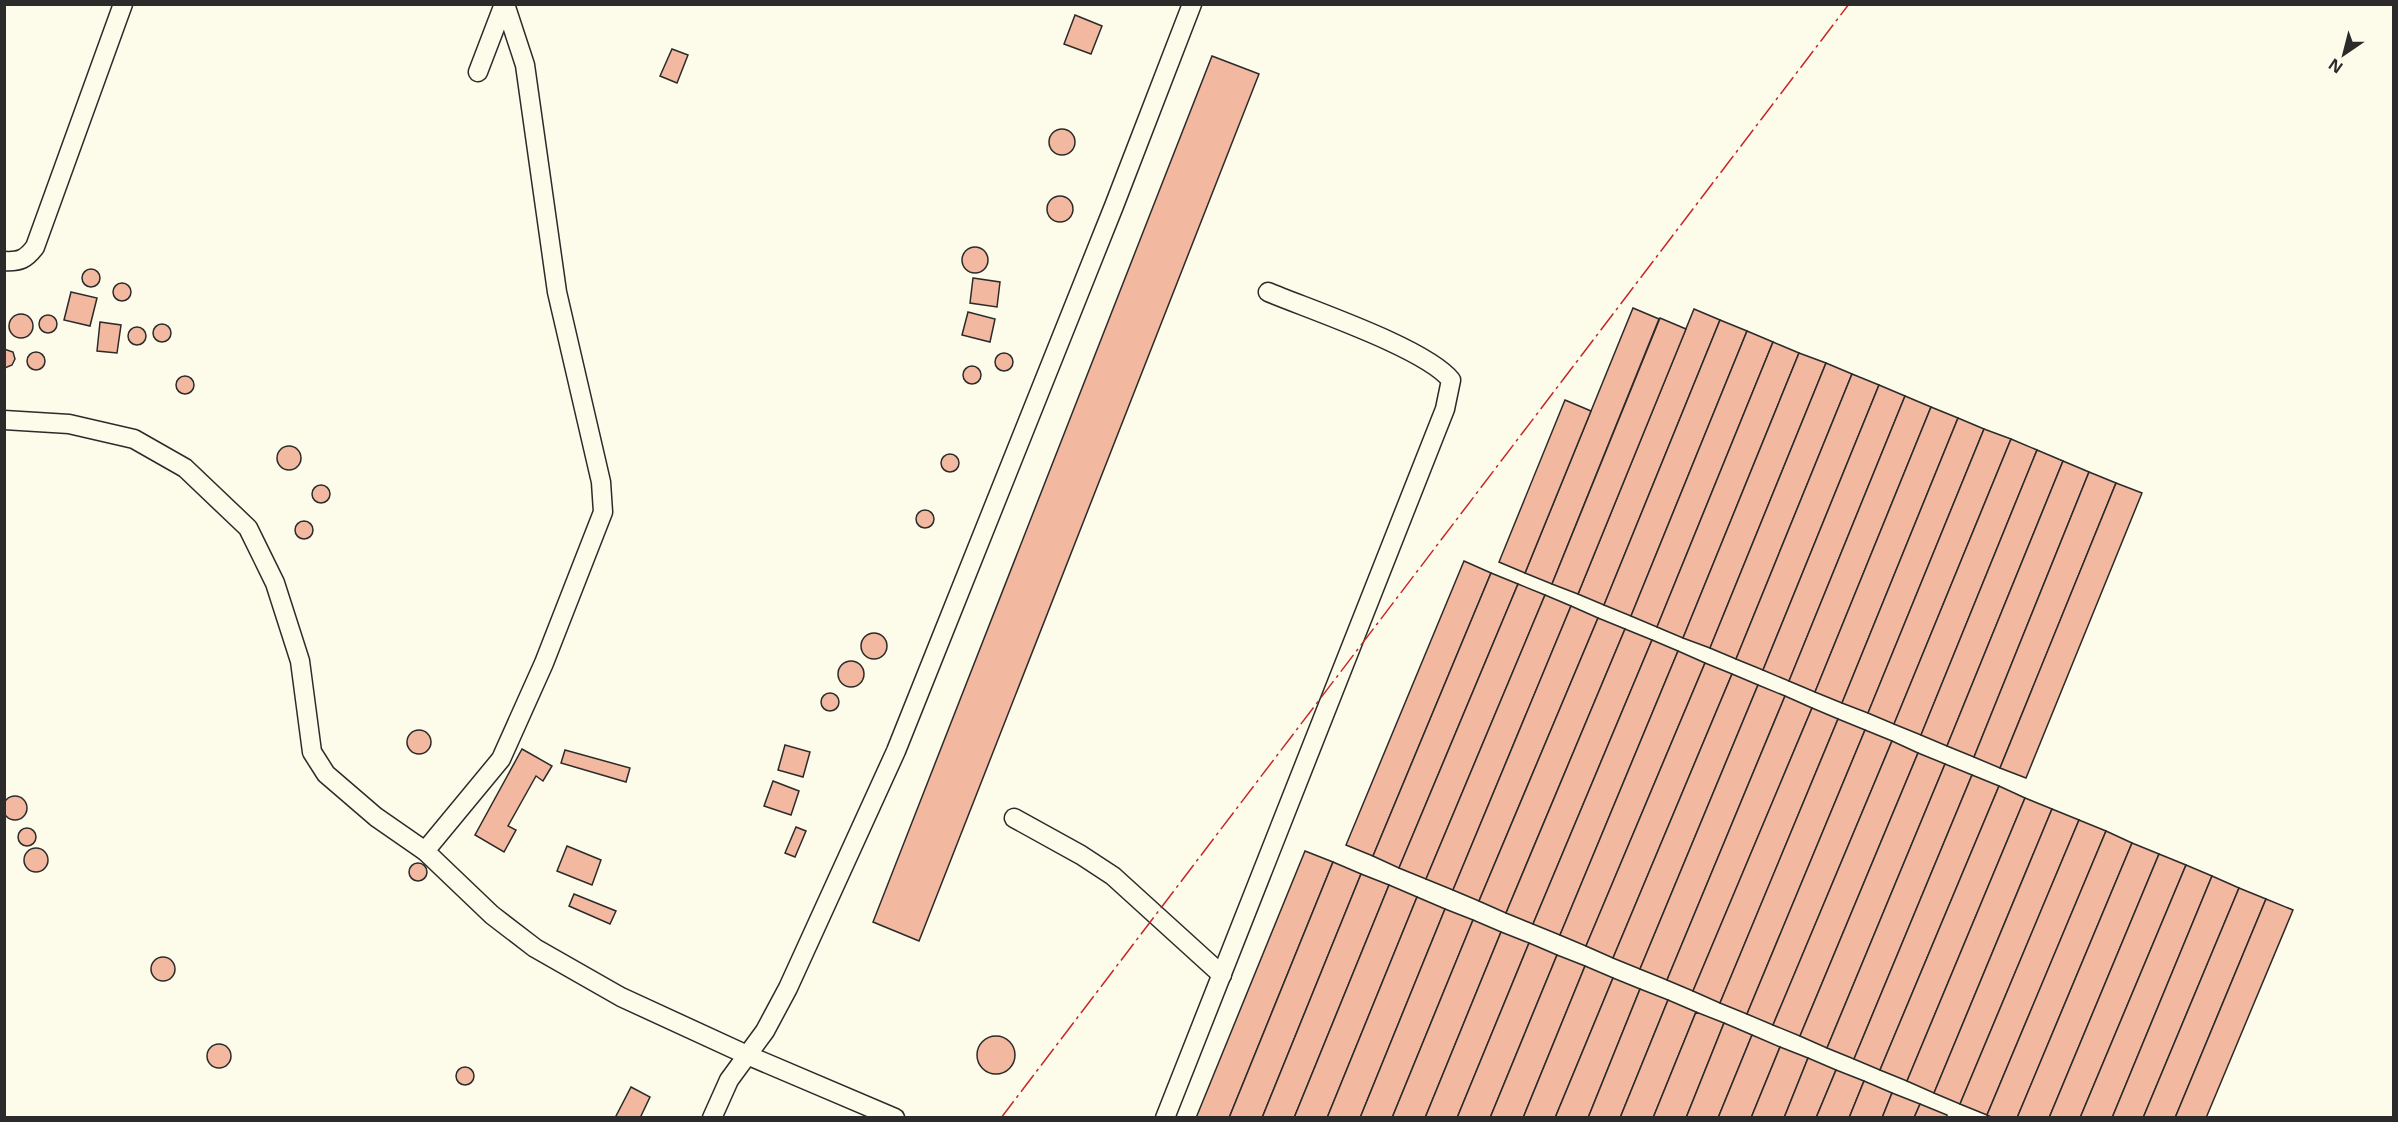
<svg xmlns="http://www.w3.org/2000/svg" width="2398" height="1122" font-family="'Noto Sans',sans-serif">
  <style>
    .building { fill: #f2b8a0; stroke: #2b2b2b; stroke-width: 1.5 }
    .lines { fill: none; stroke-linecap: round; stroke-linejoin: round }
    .minor-casing { stroke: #2b2b2b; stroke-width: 21 }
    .minor { stroke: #fdfbea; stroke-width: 18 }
    .power { stroke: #c62828; stroke-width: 1.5; stroke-dasharray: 21 4.5 3 4.5; stroke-linecap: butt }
  </style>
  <rect width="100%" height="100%" fill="#fdfbea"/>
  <g class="building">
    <polygon points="1075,15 1102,26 1091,54 1064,44"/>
    <polygon points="672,49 688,55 677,83 660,76"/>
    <polygon points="1212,56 1259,74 919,941 873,922"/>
    <circle cx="1062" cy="142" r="13"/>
    <circle cx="1060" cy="209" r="13"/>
    <circle cx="975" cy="260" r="13"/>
    <circle cx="91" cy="278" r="9"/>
    <polygon points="973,278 1000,282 997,307 970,303"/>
    <circle cx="122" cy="292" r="9"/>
    <polygon points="71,292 97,298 90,326 64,320"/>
    <polygon points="1633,308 1659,319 1552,584 1525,573"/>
    <polygon points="1694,309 1720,320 1604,605 1578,594"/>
    <polygon points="968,312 995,319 990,342 962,335"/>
    <circle cx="21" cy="326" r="12"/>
    <circle cx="48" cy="324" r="9"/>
    <polygon points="1660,318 1686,329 1578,594 1552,584"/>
    <polygon points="1720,320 1747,331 1631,616 1604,605"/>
    <polygon points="100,322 121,325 117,353 97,351"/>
    <circle cx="162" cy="333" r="9"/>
    <circle cx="137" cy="336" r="9"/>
    <polygon points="1747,331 1773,342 1657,627 1631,616"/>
    <polygon points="1773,342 1799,353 1683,638 1657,627"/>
    <polygon points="4,349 13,352 15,359 12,365 5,368"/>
    <circle cx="36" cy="361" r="9"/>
    <circle cx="1004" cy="362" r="9"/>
    <polygon points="1799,353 1826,363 1710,648 1683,638"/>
    <polygon points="1826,363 1852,374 1736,659 1710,648"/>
    <circle cx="972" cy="375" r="9"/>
    <polygon points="1852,374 1879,385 1763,670 1736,659"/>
    <circle cx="185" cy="385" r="9"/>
    <polygon points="1879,385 1905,396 1789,681 1763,670"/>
    <polygon points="1905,396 1931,407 1815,692 1789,681"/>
    <polygon points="1565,400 1591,411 1525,573 1499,562"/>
    <polygon points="1931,407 1958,418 1842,703 1815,692"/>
    <polygon points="1958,418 1984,429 1868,713 1842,703"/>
    <polygon points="1984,429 2011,439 1894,724 1868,713"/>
    <polygon points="2011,439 2037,450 1921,735 1894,724"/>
    <circle cx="289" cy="458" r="12"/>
    <polygon points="2037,450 2063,461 1947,746 1921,735"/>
    <circle cx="950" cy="463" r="9"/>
    <polygon points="2063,461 2089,472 1974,757 1947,746"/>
    <polygon points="2089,472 2116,483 2000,768 1974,757"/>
    <polygon points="2116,483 2142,493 2026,778 2000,768"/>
    <circle cx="321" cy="494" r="9"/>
    <circle cx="925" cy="519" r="9"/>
    <circle cx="304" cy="530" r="9"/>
    <polygon points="1464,561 1491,573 1373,856 1346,845"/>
    <polygon points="1491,573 1518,584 1399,868 1373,856"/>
    <polygon points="1518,584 1545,595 1426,879 1399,868"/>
    <polygon points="1545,595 1571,606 1453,890 1426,879"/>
    <polygon points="1571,606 1598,618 1479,901 1453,890"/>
    <polygon points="1598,618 1625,629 1506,913 1479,901"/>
    <polygon points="1625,629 1652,640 1533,924 1506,913"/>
    <circle cx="874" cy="646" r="13"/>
    <polygon points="1652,640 1678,651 1560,935 1533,924"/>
    <polygon points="1678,651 1705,663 1586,946 1560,935"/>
    <circle cx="851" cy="674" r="13"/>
    <polygon points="1705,663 1732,674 1613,958 1586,946"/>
    <polygon points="1732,674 1758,685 1640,969 1613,958"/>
    <polygon points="1758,685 1785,696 1667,980 1640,969"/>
    <circle cx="830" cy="702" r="9"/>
    <polygon points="1785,696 1812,708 1693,991 1667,980"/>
    <polygon points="1812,708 1838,719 1720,1003 1693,991"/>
    <polygon points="1838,719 1865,730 1747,1014 1720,1003"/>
    <circle cx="419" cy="742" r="12"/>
    <polygon points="1865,730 1892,741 1773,1025 1747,1014"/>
    <polygon points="1892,741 1918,753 1800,1036 1773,1025"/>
    <polygon points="785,745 810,752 803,777 778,770"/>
    <polygon points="522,749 552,766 543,781 536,776 508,826 516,830 504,852 475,835"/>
    <polygon points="565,750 630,768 626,782 561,763"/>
    <polygon points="1918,753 1945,764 1827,1048 1800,1036"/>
    <polygon points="1945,764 1972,775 1854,1059 1827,1048"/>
    <polygon points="1972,775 1999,786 1880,1070 1854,1059"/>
    <polygon points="773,781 799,791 791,815 764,806"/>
    <polygon points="1999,786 2025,798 1907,1081 1880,1070"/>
    <circle cx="15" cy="808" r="12"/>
    <polygon points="2025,798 2052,809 1934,1093 1907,1081"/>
    <polygon points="2052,809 2079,820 1960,1104 1934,1093"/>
    <polygon points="2079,820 2106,831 1987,1115 1960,1104"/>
    <polygon points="796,827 806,831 795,857 785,853"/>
    <circle cx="27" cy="837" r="9"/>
    <polygon points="2106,831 2132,843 2017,1118 1993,1118 1987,1115"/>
    <polygon points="2132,843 2159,854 2049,1118 2017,1118"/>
    <polygon points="567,846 601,860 592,885 557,871"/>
    <circle cx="36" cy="860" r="12"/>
    <polygon points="1305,851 1333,862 1229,1118 1196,1118"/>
    <polygon points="2159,854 2186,865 2080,1118 2049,1118"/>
    <polygon points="1333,862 1361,874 1262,1118 1229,1118"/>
    <circle cx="418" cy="872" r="9"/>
    <polygon points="2186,865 2212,876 2112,1118 2080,1118"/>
    <polygon points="1361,874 1389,885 1294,1118 1262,1118"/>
    <polygon points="2212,876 2239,888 2143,1118 2112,1118"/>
    <polygon points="1389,885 1417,897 1327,1118 1294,1118"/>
    <polygon points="2239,888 2266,899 2175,1118 2143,1118"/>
    <polygon points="574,894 616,911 610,924 569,906"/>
    <polygon points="1417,897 1445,909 1360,1118 1327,1118"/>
    <polygon points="2266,899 2293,910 2206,1118 2175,1118"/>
    <polygon points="1445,909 1473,920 1392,1118 1360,1118"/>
    <polygon points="1473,920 1501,932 1425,1118 1392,1118"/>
    <polygon points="1501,932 1529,943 1457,1118 1425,1118"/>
    <polygon points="1529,943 1557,955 1490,1118 1457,1118"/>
    <polygon points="1557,955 1585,966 1523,1118 1490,1118"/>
    <circle cx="163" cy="969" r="12"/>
    <polygon points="1585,966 1613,978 1555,1118 1523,1118"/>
    <polygon points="1613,978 1640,989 1588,1118 1555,1118"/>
    <polygon points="1640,989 1668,1000 1620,1118 1588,1118"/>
    <polygon points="1668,1000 1696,1012 1653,1118 1620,1118"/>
    <polygon points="1696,1012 1724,1023 1686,1118 1653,1118"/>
    <polygon points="1724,1023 1752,1035 1718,1118 1686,1118"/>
    <polygon points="1752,1035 1780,1047 1751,1118 1718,1118"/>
    <circle cx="996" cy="1055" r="19"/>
    <circle cx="219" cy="1056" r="12"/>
    <polygon points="1780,1047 1808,1058 1784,1118 1751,1118"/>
    <polygon points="1808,1058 1836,1070 1816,1118 1784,1118"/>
    <circle cx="465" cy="1076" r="9"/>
    <polygon points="1836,1070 1864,1081 1849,1118 1816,1118"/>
    <polygon points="1864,1081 1892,1093 1882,1118 1849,1118"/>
    <polygon points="631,1087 650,1097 640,1118 615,1118"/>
    <polygon points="1892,1093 1920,1104 1914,1118 1882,1118"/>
    <polygon points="1920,1104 1947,1115 1947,1118 1914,1118"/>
  </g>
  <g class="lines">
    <g class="minor-casing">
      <g id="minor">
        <polyline points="478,72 504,4"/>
        <path d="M4,261C20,262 26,259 35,247L123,4"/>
        <polyline points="4,420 69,424 134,439 185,468 248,528 275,583 300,661 312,752 326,774 376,817 425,851 492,915 535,948 621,997 747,1055 895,1118"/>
        <polyline points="1014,818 1081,855 1113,876 1222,975"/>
        <polyline points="425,851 501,759 544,663 603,512 601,482 557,292 525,65 505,4"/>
        <polyline points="712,1118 729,1080 765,1031 788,988 896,751 1114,206 1192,4"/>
        <path d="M1165,1118L1445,409L1451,380C1425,348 1311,310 1268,292"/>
      </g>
    </g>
    <use href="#minor" class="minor"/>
    <polyline class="power" points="1001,1118 1849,4"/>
  </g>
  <rect width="2398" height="1122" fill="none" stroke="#2b2b2b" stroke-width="12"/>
  <g transform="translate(2344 54) rotate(215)" stroke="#fdfbea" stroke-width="4.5" paint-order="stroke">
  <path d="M0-4.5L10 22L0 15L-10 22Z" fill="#2b2b2b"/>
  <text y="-9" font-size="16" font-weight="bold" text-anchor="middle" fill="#2b2b2b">N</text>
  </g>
</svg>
